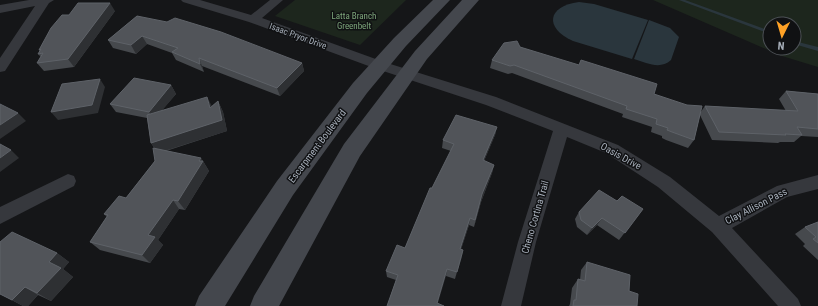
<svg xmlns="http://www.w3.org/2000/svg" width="818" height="306" font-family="'Roboto Condensed',sans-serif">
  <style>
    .green { fill: #1d261d; fill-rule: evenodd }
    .water { fill: #2a363d }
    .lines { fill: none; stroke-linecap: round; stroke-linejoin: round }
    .stream { fill: #2a363d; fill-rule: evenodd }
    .minor { fill: #36383d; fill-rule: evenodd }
    .secondary { fill: #44474d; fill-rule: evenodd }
    .wall { fill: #46494d }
    .shaded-wall { fill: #2e3033 }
    .building { fill: #515459; stroke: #5e6268 }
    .labels { text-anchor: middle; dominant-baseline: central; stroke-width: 3; stroke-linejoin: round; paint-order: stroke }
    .far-park-label { font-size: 9px; fill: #7da67b; stroke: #101113 }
    .far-street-label { font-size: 9px; fill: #a6aeb9; stroke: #101113 }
    .street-label { font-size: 10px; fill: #a6aeb9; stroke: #101113 }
  </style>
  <rect width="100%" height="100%" fill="#151618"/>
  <g class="green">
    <polygon points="295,0 406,0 360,45 275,16"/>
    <path d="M653,0H818V67L782,56ZM770,24H794V48H770Z"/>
  </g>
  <g class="water">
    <path d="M579,2L594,4L648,20L632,59L573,41C544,28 547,6 579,2Z"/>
    <path d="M649,20L670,28L679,37L671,60C660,70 647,63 634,59Z"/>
  </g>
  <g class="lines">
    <g class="stream">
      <polygon points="679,0 685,0 770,31 770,34"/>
      <polygon points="794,41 818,47 818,51 794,44"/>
    </g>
    <g class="minor">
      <polygon points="29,0 54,0 49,3 5,71 0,72 0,58 35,6 0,13 0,5"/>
      <polygon points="181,0 200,0 251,15 270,0 283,0 262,18 384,62 496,97 618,145 670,177 719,216 777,186 818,175 818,189 787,197 732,228 798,299 801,306 778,306 712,232 658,187 606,153 567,137 536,242 521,306 501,306 518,242 553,131 486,105 374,68 249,22 183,2"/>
      <polygon points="68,174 74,176 76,181 74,186 0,224 0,207"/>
    </g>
    <g class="secondary">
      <polygon points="433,0 450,0 406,46 367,93 293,195 225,306 195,306 199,296 277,181 353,83 394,38"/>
      <polygon points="462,0 479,0 427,59 360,156 279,306 250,306 254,296 344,144 415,51"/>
    </g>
  </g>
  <g class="wall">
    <polygon points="115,11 74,67 44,71 37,63 41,57 38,54 40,51 39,50 69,15"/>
    <polygon points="137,16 302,63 304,71 280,96 202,66 204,72 176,60 172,53 147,44 136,54 113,48 108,40"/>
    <polygon points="520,47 654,94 700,113 705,106 786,111 779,99 786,91 818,94 818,137 801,136 794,142 780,142 778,143 712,140 700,115 694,140 688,148 666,140 662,138 662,136 651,132 652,127 622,117 623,114 512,73 508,74 490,68 492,60"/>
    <polygon points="171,85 176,94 162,110 212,106 218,101 223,112 227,131 166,151 203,161 209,171 185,210 179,209 158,240 163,245 150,263 100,250 90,242 107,217 104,214 126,198 155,161 155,149 151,143 147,118 116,112 110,104"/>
    <polygon points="497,127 495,135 484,161 494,165 492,173 481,202 474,227 469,225 461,249 463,250 455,279 446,276 387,306 396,280 387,277 386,271 405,248 432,188 451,151 442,148 443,140"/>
    <polygon points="617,201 643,209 619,240 597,225 587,235 577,227 575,219 579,212"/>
    <polygon points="818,222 818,260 803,246 805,244 795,234 805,227"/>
    <polygon points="57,253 69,262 63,269 73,277 51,301 38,295 28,306 23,306 0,294"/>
    <polygon points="587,262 629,291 637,306 569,306 570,304 572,288 578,279 580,280 581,270"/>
  </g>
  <g class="shaded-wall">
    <polygon points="110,3 115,11 74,67 68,59"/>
    <polygon points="142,36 147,44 136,54 131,45"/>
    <polygon points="199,58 202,66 204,72 200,64"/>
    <polygon points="302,63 304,71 280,96 277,88"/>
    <polygon points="100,79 105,87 98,113 58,120 51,112"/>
    <polygon points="171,85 176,94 154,120 149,112"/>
    <polygon points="207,97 213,108 210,108"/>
    <polygon points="218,101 223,112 227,131 158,153 151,143 222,120"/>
    <polygon points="18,113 26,121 0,139 0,125"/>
    <polygon points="497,127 495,135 481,168 483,160"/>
    <polygon points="11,150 19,158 0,172 0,158"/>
    <polygon points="201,158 209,171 185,210 178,201"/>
    <polygon points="494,165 492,173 481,202 474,227 482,194"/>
    <polygon points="173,200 179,209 158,240 163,245 150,263 142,255 148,235"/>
    <polygon points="470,218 469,225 459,256 460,249"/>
    <polygon points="602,218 597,225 587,235 592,228"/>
    <polygon points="463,250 462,257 455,279 457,272"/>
    <polygon points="57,253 69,262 63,269 73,277 51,301 37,293 49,262"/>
    <polygon points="447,269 446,276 437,306 437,303"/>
    <polygon points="25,287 38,295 28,306 23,306 12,300"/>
  </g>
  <g class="building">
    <polygon points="78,3 110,3 68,59 37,63 43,53 38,54 41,49 39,50 51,28 62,15 69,15"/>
    <polygon points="137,16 167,22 175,18 221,32 302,63 277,88 199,58 200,64 172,52 178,48 142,36 131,45 108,40"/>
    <polygon points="517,41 520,47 579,65 581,60 657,84 654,94 687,105 702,106 694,140 672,132 667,130 668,128 656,124 657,119 626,109 627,106 514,65 510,66 492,60 504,43"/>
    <polygon points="134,78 171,85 149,112 110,104"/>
    <polygon points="100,79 92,105 51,112 62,84"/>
    <polygon points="786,91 818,94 818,129 797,127 802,135 785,134 786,135 719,132 705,106 798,111"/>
    <polygon points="207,97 210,108 218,101 222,120 151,143 147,115"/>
    <polygon points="0,104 18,113 0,125"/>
    <polygon points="456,115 497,127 483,160 494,165 482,194 475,220 470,218 460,249 463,250 457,272 447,269 437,303 444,306 387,306 398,275 386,271 397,245 405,248 430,188 432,188 454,144 443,140"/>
    <polygon points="0,144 11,150 0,158"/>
    <polygon points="153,148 201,158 199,161 203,161 178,201 173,200 148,235 155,237 142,255 90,242 108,215 104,214 119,196 126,198 155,161"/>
    <polygon points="599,190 617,201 622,196 643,209 625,233 602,218 592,228 581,220 579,212"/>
    <polygon points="818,222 818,243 813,239 816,237 805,227"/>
    <polygon points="12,232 57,253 49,262 61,268 37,293 25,287 12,300 0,294 0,242"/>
    <polygon points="587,262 630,275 629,291 638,294 637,306 573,306 574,300 576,300 578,279 585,281"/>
  </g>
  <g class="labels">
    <g class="far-park-label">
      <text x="354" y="16">Latta Branch<tspan x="354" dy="10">Greenbelt</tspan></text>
    </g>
    <g class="far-street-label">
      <text transform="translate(298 36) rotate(20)">Isaac Pryor Drive</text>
    </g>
    <g class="street-label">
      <text transform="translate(317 146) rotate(-53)">Escarpment Boulevard</text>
      <text transform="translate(621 156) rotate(29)">Oasis Drive</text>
      <text transform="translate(756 206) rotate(-27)">Clay Allison Pass</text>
      <text transform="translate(535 217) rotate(-74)">Cheno Cortina Trail</text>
    </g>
  </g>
  <g transform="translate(782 36) rotate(185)"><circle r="19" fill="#101113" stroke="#4c5055"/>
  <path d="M0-3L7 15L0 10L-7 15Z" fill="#ffa226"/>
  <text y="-6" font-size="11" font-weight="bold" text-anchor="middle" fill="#a6aeb9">N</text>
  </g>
</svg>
